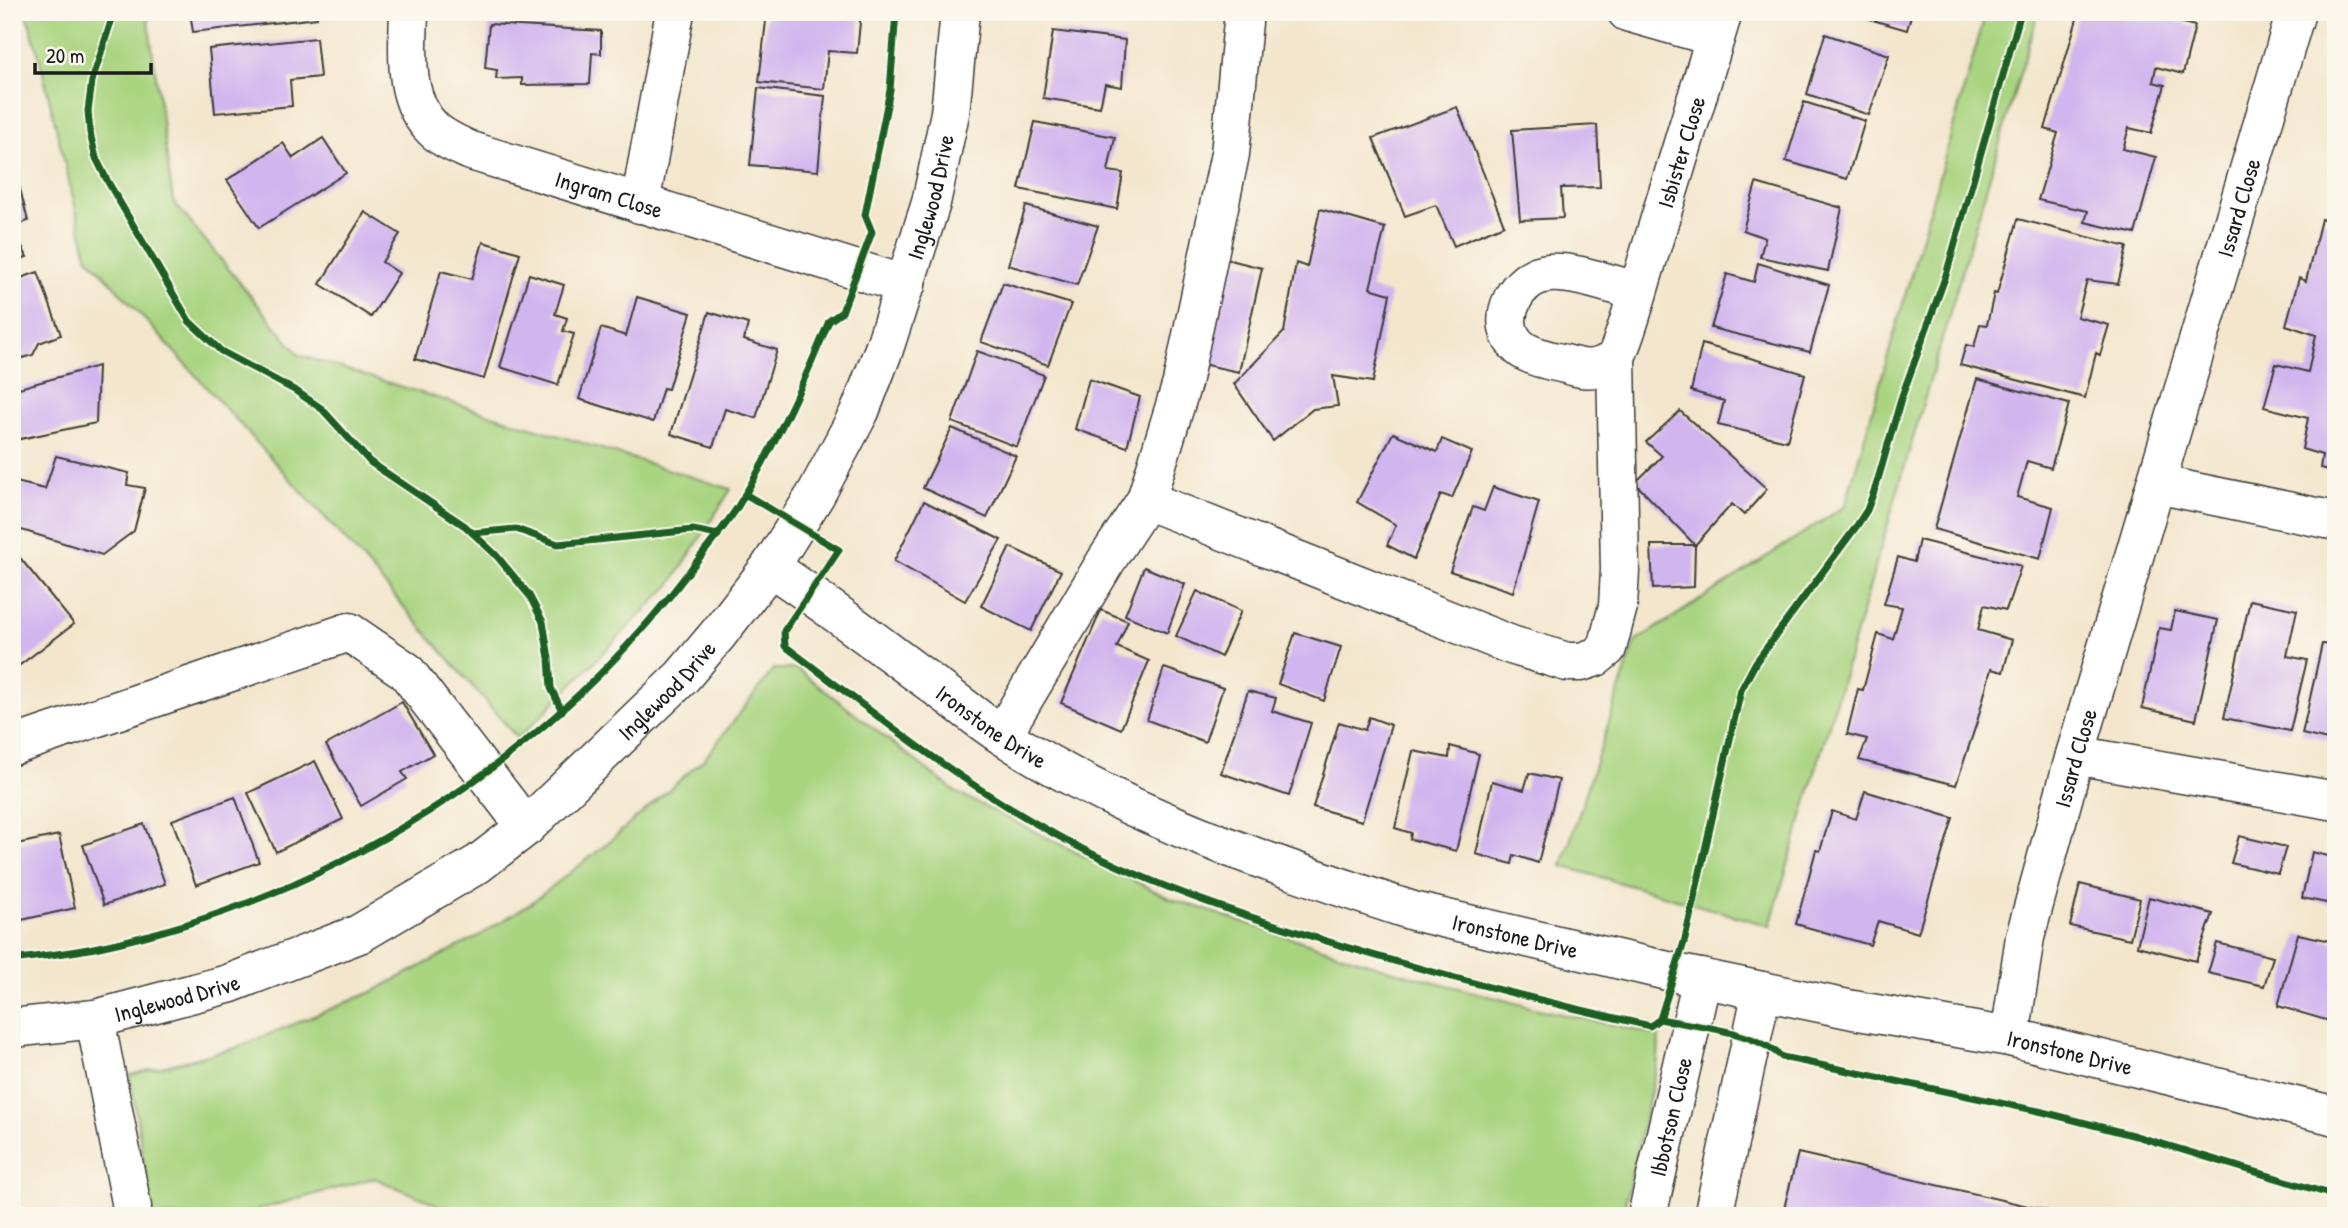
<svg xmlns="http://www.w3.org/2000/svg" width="2348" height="1228" font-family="'Patrick Hand',sans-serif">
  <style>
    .green { fill: #a9d480; stroke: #62784e; stroke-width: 2 }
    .building { fill: #d1b5ee }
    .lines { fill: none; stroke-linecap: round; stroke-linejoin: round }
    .minor-casing { stroke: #3c3a37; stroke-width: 41 }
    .minor { stroke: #fff; stroke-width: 38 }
    .cycleway-casing { stroke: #fbf7ec; stroke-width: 11 }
    .cycleway { stroke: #1b5e20; stroke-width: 7 }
    .labels { text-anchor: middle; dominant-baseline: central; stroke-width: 7; stroke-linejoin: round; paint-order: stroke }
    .street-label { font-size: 23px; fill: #1c1c1c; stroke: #fbf7ec }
  </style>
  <rect width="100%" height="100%" fill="#fbf7ec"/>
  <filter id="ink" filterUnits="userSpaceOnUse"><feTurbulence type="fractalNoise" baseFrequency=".0143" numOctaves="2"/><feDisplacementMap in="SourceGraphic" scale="14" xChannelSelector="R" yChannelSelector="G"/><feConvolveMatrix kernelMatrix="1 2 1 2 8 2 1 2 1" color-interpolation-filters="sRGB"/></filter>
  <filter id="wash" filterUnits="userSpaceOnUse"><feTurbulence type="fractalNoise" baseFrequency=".00686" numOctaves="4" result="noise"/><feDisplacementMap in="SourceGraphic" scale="28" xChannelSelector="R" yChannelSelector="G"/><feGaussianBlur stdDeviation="1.57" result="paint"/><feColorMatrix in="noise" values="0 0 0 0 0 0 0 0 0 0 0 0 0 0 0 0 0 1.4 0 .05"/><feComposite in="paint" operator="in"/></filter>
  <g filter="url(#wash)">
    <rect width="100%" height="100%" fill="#f3e6cd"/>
    <g class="green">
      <polygon points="26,12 147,12 173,201 299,355 731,489 671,584 518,739 360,556 87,256 39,56"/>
      <polygon points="1986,12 2038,12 1770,926 1562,866 1635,642 1845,506"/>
      <polygon points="774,669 797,669 957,793 1169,898 1390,970 1538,1009 1659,1035 1658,1060 1622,1216 465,1216 374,1178 235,1216 147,1216 150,1201 130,1075 235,1048 372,992 477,937 531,903 603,847 705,758"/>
    </g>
    <g id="blocks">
      <g class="building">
        <polygon points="190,12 316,12 317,18 193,32"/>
        <polygon points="767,12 861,12 857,53 828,51 824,89 759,82"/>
        <polygon points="1845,12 1912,12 1907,30"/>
        <polygon points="2079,12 2178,12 2175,21 2195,26 2183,74 2156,67 2153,82 2165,85 2151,133 2129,128 2123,149 2156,157 2135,234 2085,222 2088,211 2038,200 2058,133 2045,129"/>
        <polygon points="489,24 601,31 601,54 592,53 590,84 522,85 522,78 496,79 497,70 485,68"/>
        <polygon points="1053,31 1125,40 1122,87 1105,84 1100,107 1043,98"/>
        <polygon points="1825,34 1889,55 1869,115 1807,94"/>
        <polygon points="316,38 320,77 290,80 292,106 215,113 209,49"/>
        <polygon points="758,88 825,96 818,171 750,165"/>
        <polygon points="1804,102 1865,121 1847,179 1786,161"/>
        <polygon points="1457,107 1504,225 1454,246 1436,205 1405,216 1373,138"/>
        <polygon points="1035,122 1115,137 1108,171 1123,173 1117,209 1019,189"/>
        <polygon points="1597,125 1600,187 1561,188 1563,218 1520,220 1512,130"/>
        <polygon points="323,138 346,173 259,228 227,180 283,143 293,158"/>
        <polygon points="18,181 28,221 13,227 27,257 12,262 12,184"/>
        <polygon points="1756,183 1842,208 1828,271 1760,257 1765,238 1743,230"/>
        <polygon points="1026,206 1098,226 1077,285 1008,265"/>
        <polygon points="1320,209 1385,228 1370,288 1390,294 1373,382 1333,376 1338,406 1313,409 1273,441 1234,384 1284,332 1296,263 1307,267"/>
        <polygon points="365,212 400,234 382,262 399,273 371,317 320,284"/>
        <polygon points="2018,219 2127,247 2118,284 2087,280 2077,317 2109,325 2100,355 2096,353 2085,398 1960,365 1966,345 1974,347 1980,324 1987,325 1994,293 1997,294"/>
        <polygon points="2321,219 2336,224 2336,472 2320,468 2322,455 2302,449 2308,418 2264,407 2276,364 2308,372 2316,335 2286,325 2299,278 2306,281"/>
        <polygon points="483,242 520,253 484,379 415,359 441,271 472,279"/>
        <polygon points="1218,257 1262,268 1239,372 1197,363"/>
        <polygon points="1758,263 1829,285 1810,352 1711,328 1727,274 1754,282"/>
        <polygon points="38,272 61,335 39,343 33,355 12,361 12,281"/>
        <polygon points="529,274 564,285 555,314 567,318 563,331 574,334 558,385 500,367"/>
        <polygon points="1003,283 1071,304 1048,365 981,342"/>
        <polygon points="637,297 691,313 668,389 663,388 653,422 579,399 601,328 626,336"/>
        <polygon points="709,312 748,324 744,340 777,350 756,418 725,409 713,447 671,434"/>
        <polygon points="1702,344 1805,374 1787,441 1718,425 1724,401 1691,391"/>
        <polygon points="977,351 1044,375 1017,447 952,422"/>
        <polygon points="98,366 96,423 20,439 12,425 12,390"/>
        <polygon points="1089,379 1140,397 1127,447 1075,429"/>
        <polygon points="1977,379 2069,404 2051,468 2027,461 2017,497 2053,507 2040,559 1934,529"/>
        <polygon points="1680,411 1767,489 1744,515 1732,504 1695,545 1694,587 1653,589 1651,545 1695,545 1635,483 1662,456 1646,442"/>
        <polygon points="952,428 1016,456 987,518 923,488"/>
        <polygon points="1393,433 1437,452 1442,439 1472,452 1452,498 1441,494 1414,559 1387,545 1396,525 1357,502"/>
        <polygon points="56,456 129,473 127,485 145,488 134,531 102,555 12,527 12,481 45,489"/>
        <polygon points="1493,487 1539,502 1513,592 1450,571 1473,507 1484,511"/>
        <polygon points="924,501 1001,540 965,601 894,561"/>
        <polygon points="1919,540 2021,566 2006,610 1984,605 1978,630 2012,640 2003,672 1991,669 1977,722 1956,785 1859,760 1867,739 1847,734 1858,689 1863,690 1878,634 1893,639 1902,607 1884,604 1898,557 1914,562"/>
        <polygon points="1010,547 1061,571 1031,631 981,606"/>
        <polygon points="12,548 74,624 12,671"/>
        <polygon points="1144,567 1185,584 1167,633 1125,615"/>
        <polygon points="1197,591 1241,611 1221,657 1176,636"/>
        <polygon points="2250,600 2297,610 2287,656 2307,660 2290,731 2224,718"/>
        <polygon points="1101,610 1128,621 1117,647 1149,661 1121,729 1061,703"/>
        <polygon points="2175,611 2218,620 2196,720 2142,708 2159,628 2171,630"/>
        <polygon points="1295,633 1341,647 1324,701 1278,684"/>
        <polygon points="2322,644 2336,645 2336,742 2302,734"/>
        <polygon points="1164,668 1223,688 1205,742 1147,720"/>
        <polygon points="1248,691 1276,698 1272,711 1311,723 1289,796 1221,773"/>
        <polygon points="402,702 433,754 402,772 407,779 361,806 326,745"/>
        <polygon points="1369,717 1391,725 1362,821 1313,807 1339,722 1365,730"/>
        <polygon points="1450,746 1479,754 1456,851 1410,839 1411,833 1395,828 1413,751 1449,758"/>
        <polygon points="315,761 343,819 276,852 248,793"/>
        <polygon points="1529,773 1559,780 1538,863 1514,855 1512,864 1476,854 1492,781 1524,790"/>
        <polygon points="1865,791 1953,818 1918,933 1878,921 1870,945 1796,924 1816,850 1820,851 1832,811 1856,819"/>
        <polygon points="235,797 259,862 196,885 172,820"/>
        <polygon points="144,824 165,884 104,905 83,845"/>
        <polygon points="59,835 75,908 17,921 12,901 12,845"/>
        <polygon points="2239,836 2286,847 2278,874 2231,863"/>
        <polygon points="2312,852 2336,858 2336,905 2302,898"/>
        <polygon points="2080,884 2140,899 2130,939 2070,926"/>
        <polygon points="2149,897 2213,914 2196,961 2137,946"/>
        <polygon points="2298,934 2336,942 2336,1023 2278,1006"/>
        <polygon points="2217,943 2273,957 2264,986 2208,973"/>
        <polygon points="1798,1153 2067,1215 2067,1216 1782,1216"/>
      </g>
    </g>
  </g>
  <g filter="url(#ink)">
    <use href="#blocks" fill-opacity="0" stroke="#3c3a37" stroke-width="2"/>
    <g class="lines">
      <g class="minor-casing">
        <g id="minor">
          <path id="s1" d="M409,12C408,51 402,99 433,129C443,139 458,145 471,151L906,285"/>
          <polyline points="1627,12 1715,37"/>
          <polyline points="640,204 675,12"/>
          <path id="s2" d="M1638,291C1611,285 1576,271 1549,273C1517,275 1494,319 1516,344C1527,357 1549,360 1565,364C1579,368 1592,372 1606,364C1609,363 1612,361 1615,358C1621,350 1638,292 1642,278C1669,189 1696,101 1723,12"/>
          <polyline points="2156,484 2336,521"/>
          <polyline points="1146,500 1511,645 1567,662 1581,662 1596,657 1607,648 1618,606 1620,570 1616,357"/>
          <path id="s3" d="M770,567C828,605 883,648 939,689C960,704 981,722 1003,736C1128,817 1272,865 1413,911L1676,973L1853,1010L2010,1037L2336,1116"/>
          <polyline points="1002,735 1106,561 1146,500 1182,383 1230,154 1244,12"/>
          <polyline points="12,746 349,632 406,671 526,827"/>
          <polyline points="2075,755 2336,801"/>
          <polyline points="95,1019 132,1207 129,1216"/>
          <path id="s4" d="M12,1028L95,1019L228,984L359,934L478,864L526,827L682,677L719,633L770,567L816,494L860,411L884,349L931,203L950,113L960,12"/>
          <path id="s5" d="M2010,1037L2025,937L2075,755L2296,12"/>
          <path id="s6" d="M1647,1216L1702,978"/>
          <polyline points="1713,1216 1762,991"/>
        </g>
      </g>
      <use href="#minor" class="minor"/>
      <g class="cycleway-casing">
        <g id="cycleway">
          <polyline points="114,12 92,81 88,111 90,133 96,158 108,182 189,321 221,351 296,391 322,409 370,462 465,526 496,555 529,595 543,622 549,658 551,688 562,711"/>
          <path d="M745,494L839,550L784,631L785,646C874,713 960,783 1058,836C1141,882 1232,912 1323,940C1430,973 1540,1001 1650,1026L1660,1019L1685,939L1741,690L1756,662L1856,527L1867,510L1876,486L1902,396L1946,275L2021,12"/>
          <polyline points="473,533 516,529 558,544 693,530 718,535"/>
          <path d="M12,960C41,956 71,953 99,947C333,897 547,761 691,569C706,549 723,529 737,508C773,449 803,385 829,321L842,312L872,232L865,215L890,90L896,12"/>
          <path d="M1660,1019C1698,1027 1753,1030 1782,1057L2043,1112L2136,1136L2336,1196"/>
        </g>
      </g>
      <use href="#cycleway" class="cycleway"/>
    </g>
  </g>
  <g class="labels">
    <g class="street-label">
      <text stroke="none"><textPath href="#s2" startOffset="509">Isbister Close</textPath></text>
      <text stroke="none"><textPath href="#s1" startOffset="312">Ingram Close</textPath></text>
      <text stroke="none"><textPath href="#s4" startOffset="1323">Inglewood Drive</textPath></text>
      <text stroke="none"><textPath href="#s5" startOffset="861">Issard Close</textPath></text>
      <text stroke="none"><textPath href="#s4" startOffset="756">Inglewood Drive</textPath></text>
      <text stroke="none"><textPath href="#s3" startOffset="273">Ironstone Drive</textPath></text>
      <text stroke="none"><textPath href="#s5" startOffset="287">Issard Close</textPath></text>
      <text stroke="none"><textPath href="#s3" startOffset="840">Ironstone Drive</textPath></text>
      <text stroke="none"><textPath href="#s4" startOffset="168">Inglewood Drive</textPath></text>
      <text stroke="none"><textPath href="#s3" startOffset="1407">Ironstone Drive</textPath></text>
      <text stroke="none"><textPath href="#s6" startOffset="102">Ibbotson Close</textPath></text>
    </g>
  </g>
  <rect width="2348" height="1228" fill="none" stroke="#fbf7ec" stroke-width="42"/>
  <path d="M35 63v10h116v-10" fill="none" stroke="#1c1c1c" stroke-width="3.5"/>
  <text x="46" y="63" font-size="21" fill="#1c1c1c" stroke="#fbf7ec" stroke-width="5" paint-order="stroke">20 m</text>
</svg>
